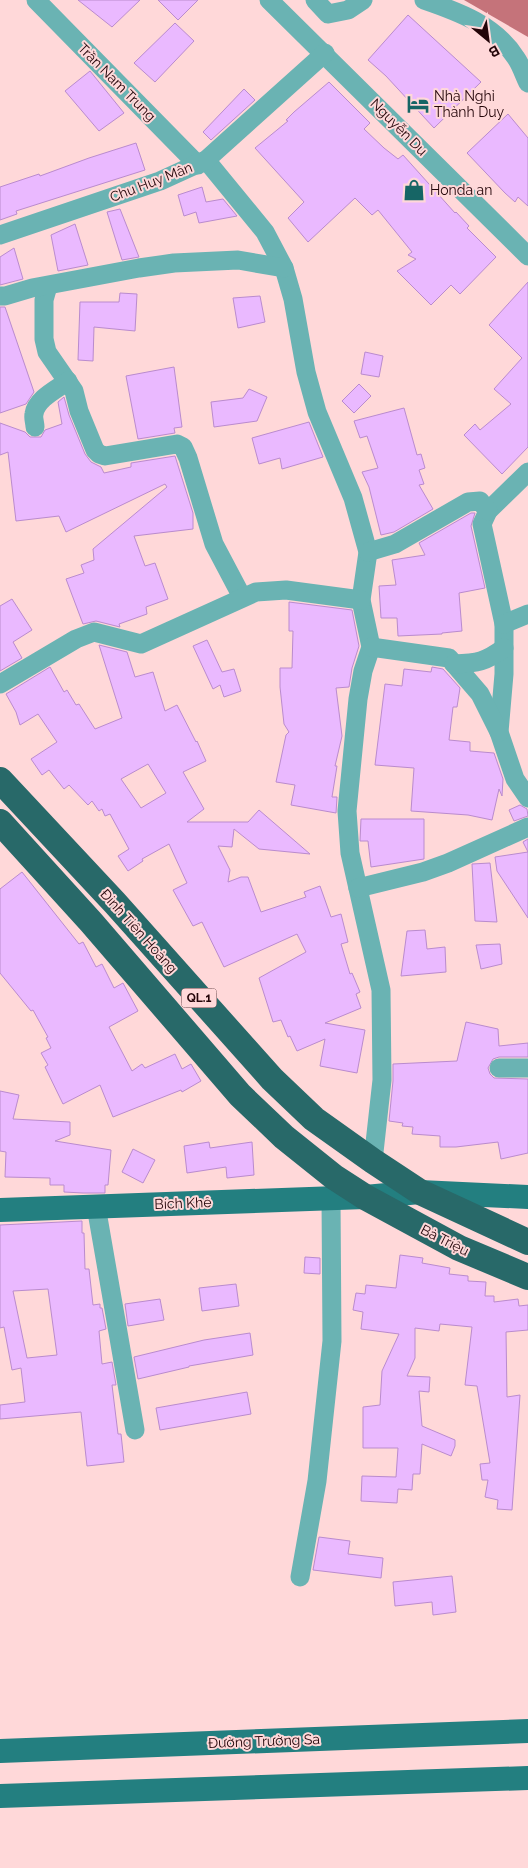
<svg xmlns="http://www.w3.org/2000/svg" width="528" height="1868" font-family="Raleway,sans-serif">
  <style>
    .water { fill: #c5737a }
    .building { fill: #eab9ff; stroke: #ba8bce; fill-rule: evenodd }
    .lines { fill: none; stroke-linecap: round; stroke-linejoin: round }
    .minor { stroke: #6ab3b3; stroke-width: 19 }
    .major { stroke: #237f80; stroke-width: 24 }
    .highway { stroke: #286969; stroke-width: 26 }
    .labels { text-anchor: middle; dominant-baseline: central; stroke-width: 4; stroke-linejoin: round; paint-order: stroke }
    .shield { fill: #ffd8d9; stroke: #654447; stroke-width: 1 }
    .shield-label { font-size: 12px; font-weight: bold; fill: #230408 }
    .street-label { font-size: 14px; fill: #230408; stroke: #ffd8d9 }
    .poi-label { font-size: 14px; fill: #230408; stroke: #ffd8d9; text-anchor: start }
  </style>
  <rect width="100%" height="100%" fill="#ffd8d9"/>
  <polygon class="water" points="464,0 528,0 528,37"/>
  <g class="building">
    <polygon points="78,0 140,0 112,27"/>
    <polygon points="158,0 198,0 178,20"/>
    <polygon points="408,15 481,82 434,128 386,76 368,60"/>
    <polygon points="175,23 194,41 155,82 134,63"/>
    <polygon points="90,71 124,113 99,131 65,91"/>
    <polygon points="329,82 370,123 364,129 384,148 398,159 403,155 455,213 456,212 469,226 467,228 496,257 460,294 451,285 431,305 397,271 416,259 408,255 412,252 378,210 372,215 355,198 308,242 288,218 304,202 255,148 288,121 286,120 294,112"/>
    <polygon points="244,89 255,100 211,140 203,132"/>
    <polygon points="508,114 528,138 528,206 518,197 515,202 505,193 467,153"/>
    <polygon points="136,143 145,170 16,211 17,214 0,220 0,187 39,174 40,176 89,158"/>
    <polygon points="202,187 206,202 223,199 237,216 199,223 196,212 184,216 178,195"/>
    <polygon points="120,209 139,257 122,260 107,212"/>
    <polygon points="75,224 88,265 58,271 51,235"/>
    <polygon points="14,248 23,279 0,285 0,257"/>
    <polygon points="528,282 528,447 502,474 464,435 475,424 480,430 511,404 494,389 522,358 489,325"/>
    <polygon points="120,293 137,294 135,331 94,327 93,361 78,360 80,302 119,302"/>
    <polygon points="260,296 265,322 238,328 233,298"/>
    <polygon points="0,307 5,307 34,392 26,404 0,413"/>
    <polygon points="365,352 383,356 379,377 361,374"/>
    <polygon points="174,367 182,427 174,428 175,433 138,439 126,376"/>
    <polygon points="359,384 371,396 354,413 342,401"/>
    <polygon points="249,389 267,397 257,421 214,427 211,402 243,398"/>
    <polygon points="64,397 69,415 85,454 91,462 101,467 104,473 131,467 131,463 175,456 193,513 193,529 134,536 145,566 155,563 168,599 146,607 147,614 119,624 120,627 96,621 83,624 66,579 84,573 81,565 94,560 93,549 167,487 165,484 66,532 59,516 16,521 8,452 0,455 0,423 25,432 30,437 41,437 45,430 62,424 58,402"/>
    <polygon points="404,408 417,455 421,454 425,468 419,470 424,484 419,485 433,509 394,532 381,535 369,487 362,472 378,468 367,436 360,438 354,421"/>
    <polygon points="309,422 323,457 282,469 280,458 259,464 252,438"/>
    <polygon points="471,513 475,513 471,526 485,588 459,593 462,631 442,633 442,634 398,636 397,618 381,618 379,586 396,585 392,560 425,555 419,543"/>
    <polygon points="12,599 32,630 13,642 22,658 0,671 0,606"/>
    <polygon points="289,602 352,610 359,646 352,668 349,687 336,688 342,736 335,766 337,766 332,797 337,797 336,813 291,805 295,785 276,782 286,735 289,732 284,724 280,687 280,668 292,668 293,631 289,631"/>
    <polygon points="207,640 222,672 234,669 241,691 224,697 220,685 213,689 193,646"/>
    <path d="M99,645L127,652L135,677L153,672L165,711L177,705L196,742L197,741L206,761L183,772L204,809L187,822H248L259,810L310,854L259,849L234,829L232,847L218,846L230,870L228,882L241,877H248L261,912L306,897L304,892L320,886L331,917L341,914L348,942L341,944L350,974L352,973L360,992L356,994L361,1008L325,1023L365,1030L357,1073L320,1066L325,1039L297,1051L290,1036L288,1037L281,1020L273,1022L259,978L306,952L297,934L224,967L202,922L193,926L173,890L187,883L169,844L142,859L143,861L128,871L118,856L129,849L110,814L105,816L102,809L99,811L92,801L88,805L69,785L64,789L49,770L42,775L31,759L57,742L38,714L20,725L16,712L6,694L50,667L64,692L67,690L76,705L79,704L95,729L122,718ZM148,764L166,793L141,808L121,779Z"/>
    <polygon points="432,667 443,669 460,688 457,707 453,707 449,740 470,742 470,751 494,753 503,779 502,796 499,789 492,820 468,815 411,811 414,768 375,765 385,684 402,686 404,669 431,672"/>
    <polygon points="520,805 527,809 528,816 514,821 509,810"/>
    <polygon points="361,819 424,819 424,859 371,867 368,841 360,841"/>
    <polygon points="528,839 528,918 497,871 495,857 528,852 523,842"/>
    <polygon points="490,863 497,922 475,921 472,864"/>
    <polygon points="22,872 79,944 83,942 96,967 102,964 114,988 123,983 138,1011 109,1027 132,1071 142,1064 145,1068 175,1054 182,1069 191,1064 201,1081 182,1092 181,1090 113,1117 100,1085 63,1104 45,1067 48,1065 41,1053 51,1048 46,1038 48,1037 33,1010 31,1011 0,973 0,889"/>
    <polygon points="425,930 427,949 445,947 446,972 401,976 407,931"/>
    <polygon points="500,944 502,964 481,969 476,945"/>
    <polygon points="466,1022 498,1029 499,1046 528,1043 528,1057 499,1057 493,1059 488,1068 490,1074 494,1078 528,1079 528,1153 501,1159 498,1142 456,1147 440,1147 440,1136 412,1134 413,1127 402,1126 403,1123 389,1121 393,1081 393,1064 457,1061"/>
    <polygon points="0,1091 19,1095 13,1119 70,1122 70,1135 55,1141 111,1150 108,1185 105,1185 105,1193 83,1193 64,1192 64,1185 50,1185 50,1178 5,1177 6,1152 0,1151"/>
    <polygon points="209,1142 210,1148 252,1142 254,1175 227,1178 226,1167 187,1173 184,1146"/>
    <polygon points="133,1149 155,1160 143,1183 122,1172"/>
    <path d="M82,1221V1233H84L85,1269H89L93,1305L100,1304V1308H102L106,1329L99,1331L102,1364L112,1362L116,1385H112L118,1434H121L124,1462L87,1466L81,1412L0,1419V1405L25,1402L21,1368L12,1370L4,1327L0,1328V1225ZM48,1289L57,1355L27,1358L13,1291Z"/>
    <polygon points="400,1255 423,1258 422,1263 450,1268 449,1274 468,1276 468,1281 486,1282 485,1296 494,1296 494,1302 518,1299 519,1306 528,1305 528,1330 506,1332 507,1397 520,1395 512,1510 497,1509 498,1500 485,1497 488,1480 482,1480 480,1464 490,1463 477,1386 465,1385 472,1327 440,1324 439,1331 415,1328 415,1358 407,1376 430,1377 429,1392 419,1391 422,1426 455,1440 455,1446 451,1456 422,1444 420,1474 413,1474 412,1490 398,1489 397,1503 361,1501 362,1476 396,1477 398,1448 363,1448 363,1407 380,1405 382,1371 399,1334 361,1329 363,1312 353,1310 356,1293 365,1294 366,1285 396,1288"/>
    <polygon points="305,1257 320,1258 320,1274 304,1273"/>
    <polygon points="236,1284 239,1306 202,1311 199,1288"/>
    <polygon points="160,1299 164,1320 128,1326 125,1304"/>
    <polygon points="250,1333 253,1355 189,1366 189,1367 138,1379 134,1357 204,1340"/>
    <polygon points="247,1392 251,1414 160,1430 156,1408"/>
    <polygon points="319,1537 350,1541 348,1554 383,1558 381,1578 313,1570"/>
    <polygon points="452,1576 456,1612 433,1615 432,1602 395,1606 393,1582"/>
  </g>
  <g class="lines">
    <g class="minor">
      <polyline points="36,0 198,165"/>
      <polyline points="269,0 528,256"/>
      <polyline points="315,0 328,14 348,10 363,0"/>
      <path d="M424,0C459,12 495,25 516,58C521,65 524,75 528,83"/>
      <polyline points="206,160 265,232 284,268 293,299 306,372 317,412 353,498 368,552 361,600 371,647 363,671 358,699 347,811 350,853 381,990 382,1080 373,1161"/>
      <polyline points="0,235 160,181 206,160 325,53"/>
      <polyline points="48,286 44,300 44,339 47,352 74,391 79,411 95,450 99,454 105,456 177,444 183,447 188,458 214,544 242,597"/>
      <polyline points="0,296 5,296 32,288 139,268 174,263 238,260 284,268"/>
      <path d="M35,427C35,423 33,418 34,414C36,399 57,389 68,381"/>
      <polyline points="528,472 488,511 482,524 504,624 504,674 499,732 515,779 528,798"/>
      <polyline points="368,552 395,544 468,502 480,501 488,511"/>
      <polyline points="504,624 528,614"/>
      <polyline points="371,647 449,658 480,694 499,732"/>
      <path d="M454,664C478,663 485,662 504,648"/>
      <polyline points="0,684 76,639 94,632 141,644 256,592 286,590 361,600"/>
      <polyline points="358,888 423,872 448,863 528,827"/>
      <polyline points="499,1068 528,1068"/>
      <polyline points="96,1206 135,1430"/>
      <polyline points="300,1577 317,1481 332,1341 331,1198"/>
    </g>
    <g class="major">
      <polyline points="0,1210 365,1197 420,1192 528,1197"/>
      <polyline points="0,1751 528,1731"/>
      <polyline points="0,1796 528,1778"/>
    </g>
    <g class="highway">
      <polyline points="0,780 115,903 272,1079 314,1119 373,1161 420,1192 528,1242"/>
      <polyline points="0,822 91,922 240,1095 284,1137 334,1177 365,1197 459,1248 528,1277"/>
    </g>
  </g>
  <defs>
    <g id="hotel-bare" transform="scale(1.725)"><path d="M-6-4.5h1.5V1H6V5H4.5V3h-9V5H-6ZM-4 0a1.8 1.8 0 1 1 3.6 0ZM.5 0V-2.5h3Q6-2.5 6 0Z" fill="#166565" stroke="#ffd8d9" stroke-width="2.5" paint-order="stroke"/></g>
    <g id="shop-bare" transform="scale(1.725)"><path d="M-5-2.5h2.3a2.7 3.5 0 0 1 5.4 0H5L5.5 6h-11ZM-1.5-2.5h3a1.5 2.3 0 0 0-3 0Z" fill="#166565" stroke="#ffd8d9" stroke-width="2.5" paint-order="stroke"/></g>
  </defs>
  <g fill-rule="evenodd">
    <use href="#hotel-bare" x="418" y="104"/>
    <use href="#shop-bare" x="414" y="190"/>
  </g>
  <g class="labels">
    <rect class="shield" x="181.5" y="988.5" width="35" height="19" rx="4"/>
    <g class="shield-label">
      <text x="199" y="998">QL.1</text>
    </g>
    <g class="street-label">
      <text transform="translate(117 82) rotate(45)">Trần Nam Trung</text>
      <text transform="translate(399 127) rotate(45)">Nguyễn Du</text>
      <text transform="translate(151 182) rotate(-21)">Chu Huy Mân</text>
      <text transform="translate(139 931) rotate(48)">Đinh Tiên Hoàng</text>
      <text transform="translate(183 1203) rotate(-2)">Bích Khê</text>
      <text transform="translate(445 1240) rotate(27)">Bà Triệu</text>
      <text transform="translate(264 1741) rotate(-2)">Đường Trường Sa</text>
    </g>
    <g class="poi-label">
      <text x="434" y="96">Nhà Nghỉ<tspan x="434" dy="16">Thành Duy</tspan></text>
      <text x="430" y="190">Honda an</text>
    </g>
  </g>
  <g transform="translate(488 40) rotate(151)" stroke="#ffd8d9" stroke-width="4" paint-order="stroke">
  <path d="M0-4L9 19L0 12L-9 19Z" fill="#230408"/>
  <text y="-8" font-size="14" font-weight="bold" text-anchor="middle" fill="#230408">B</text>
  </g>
</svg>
